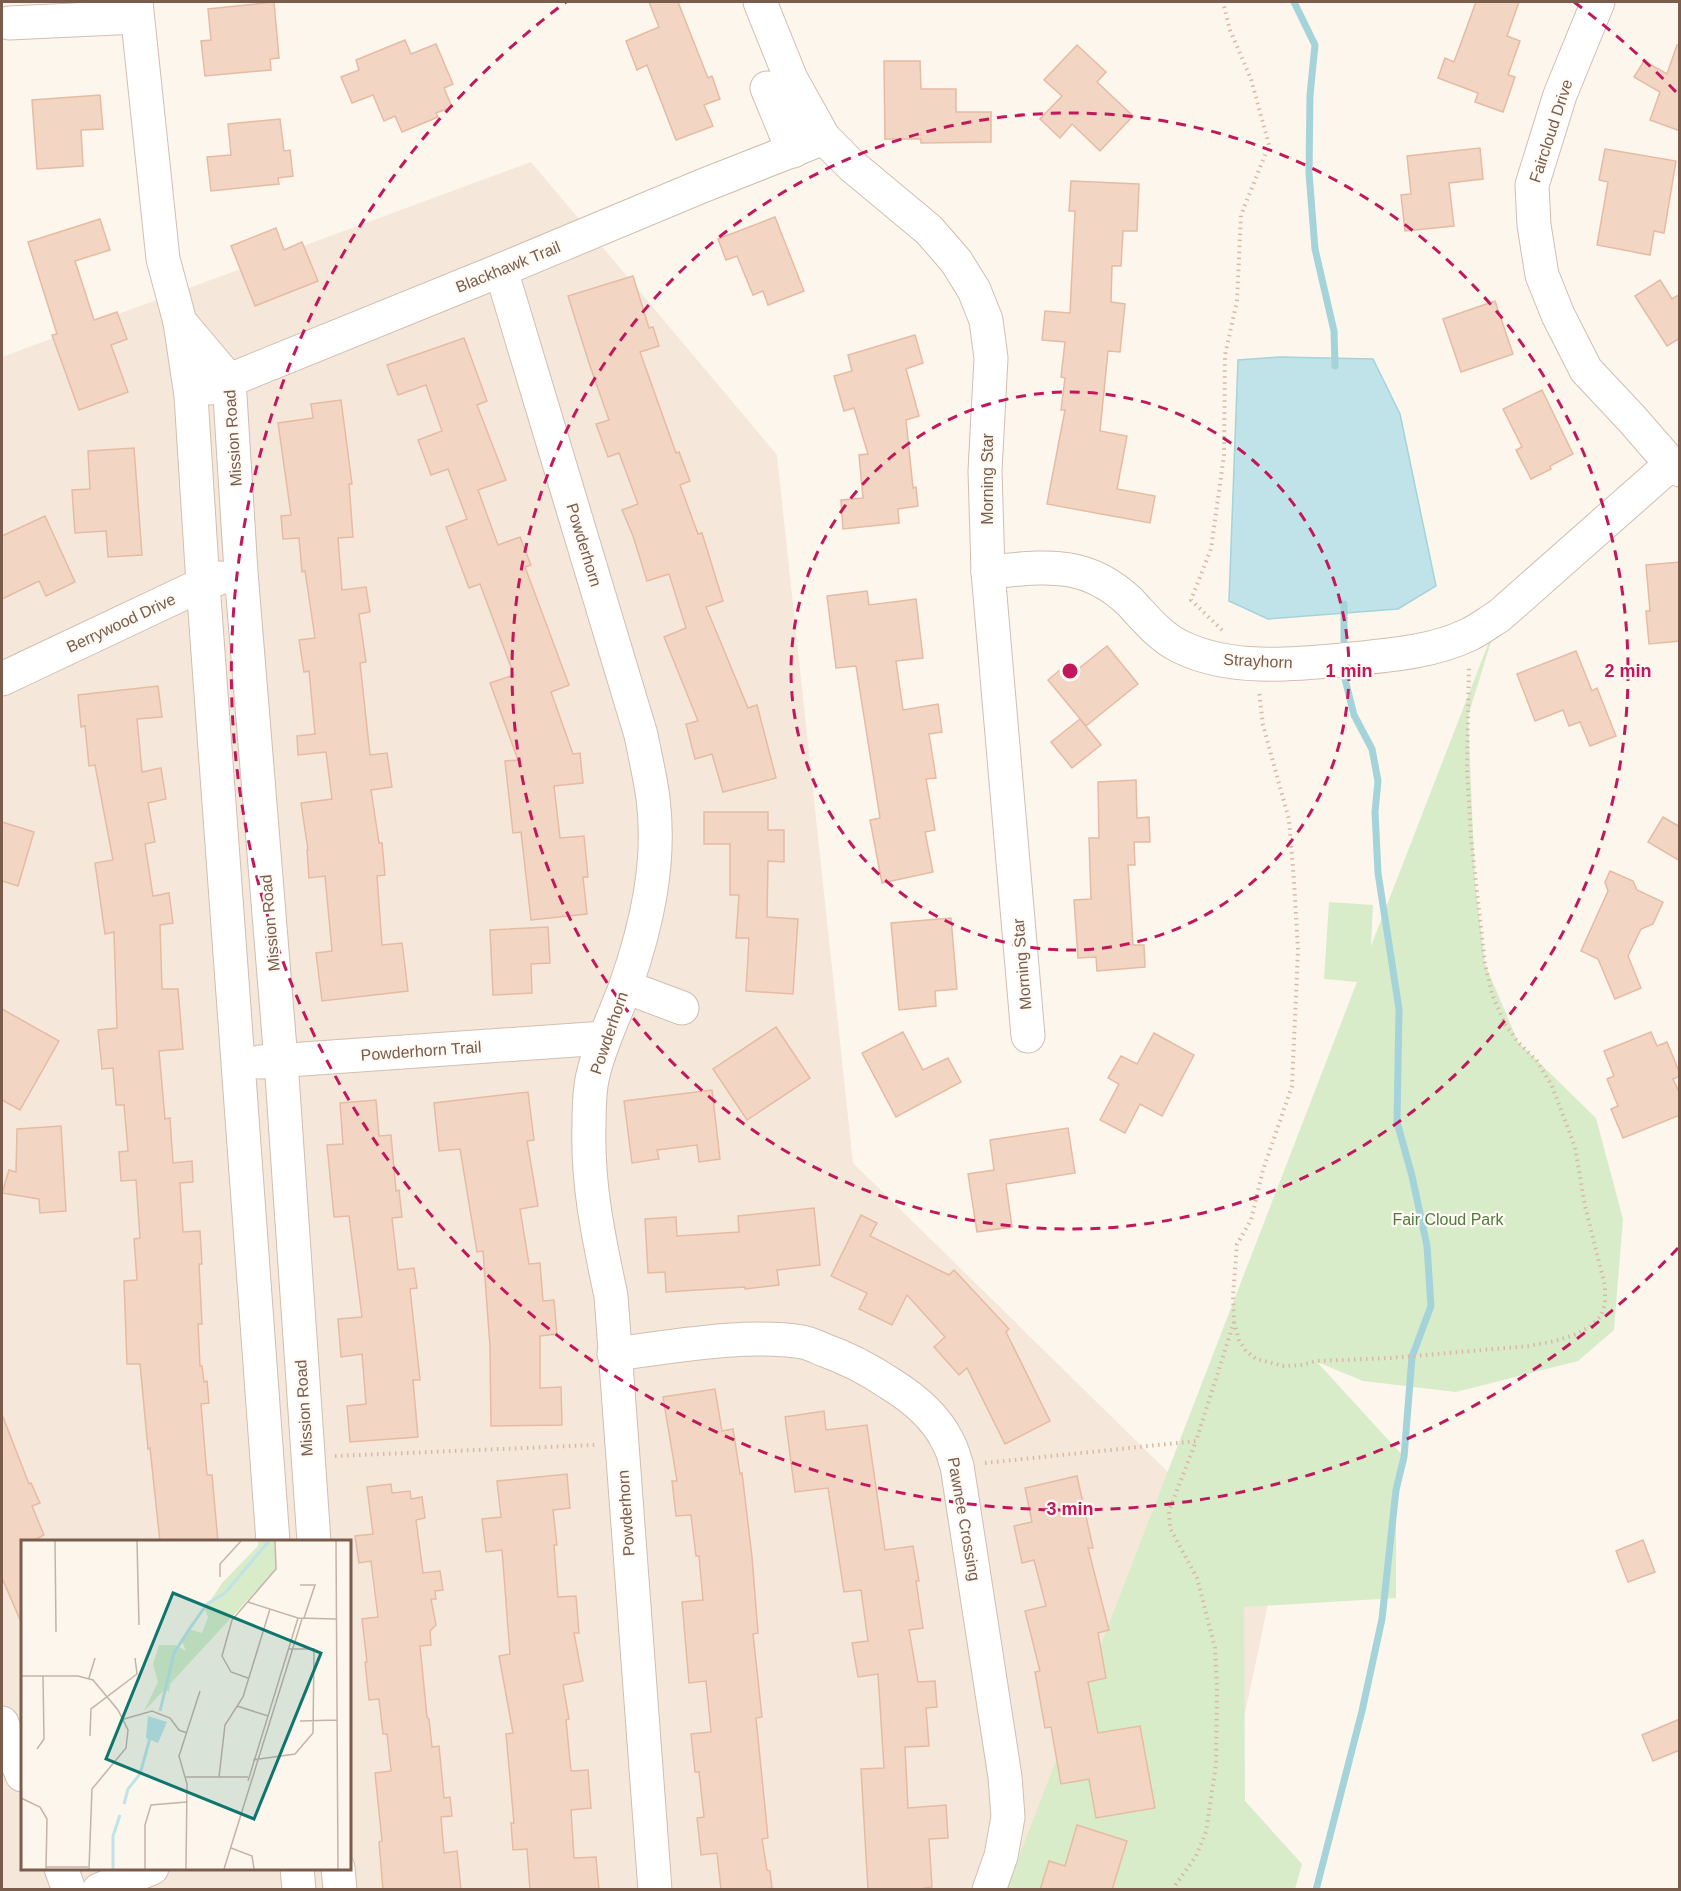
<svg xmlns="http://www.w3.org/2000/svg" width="1681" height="1891" font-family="Arial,sans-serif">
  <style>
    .residential { fill: #f5e8da; fill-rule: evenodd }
    .green { fill: #d8ecc9 }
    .water { fill: #bfe3e8; stroke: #a5d3da; stroke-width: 1.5 }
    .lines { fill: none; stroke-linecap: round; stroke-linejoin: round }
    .stream { stroke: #a5d3da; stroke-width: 7 }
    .building { fill: #f3d5c3; stroke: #e6bba3; stroke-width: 1.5 }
    .minor-casing { stroke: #d1beb0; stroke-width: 35 }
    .path { stroke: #d9b8a5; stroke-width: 4; stroke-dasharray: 1.5 4.5; stroke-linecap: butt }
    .minor { stroke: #fff; stroke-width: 33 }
    .ring { fill: none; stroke: #c2185b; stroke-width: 3; stroke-dasharray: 10 8 }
    .labels { text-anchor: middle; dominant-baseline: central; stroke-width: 4.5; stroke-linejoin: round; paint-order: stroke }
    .street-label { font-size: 16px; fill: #7a5c4d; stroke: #fffaf3 }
    .park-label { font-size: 16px; fill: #537a41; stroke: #fffaf3 }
    .inset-river { fill: none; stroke: #bfe3e8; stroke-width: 3 }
    .inset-road { fill: none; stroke: #c5b3a7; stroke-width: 1.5 }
    .view { fill: #0f766e; fill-opacity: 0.15; stroke: #0f766e; stroke-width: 3 }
    .inset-edge { fill: none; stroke: #7a5c4d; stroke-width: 3 }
    .centre { fill: #c2185b; stroke: #fffaf3; stroke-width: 3 }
    .ring-label { font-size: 18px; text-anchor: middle; font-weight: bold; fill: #c2185b; stroke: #fffaf3; stroke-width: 4.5; stroke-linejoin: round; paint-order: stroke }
  </style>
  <rect width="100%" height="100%" fill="#fdf6ec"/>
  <path class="residential" d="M531,162L777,455L853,1163L1274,1576L1208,1889L2,1890V357ZM22,1542H350V1868H22Z"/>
  <polygon class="green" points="1499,616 1468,716 1475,881 1485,964 1518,1042 1596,1118 1623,1219 1614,1330 1578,1361 1456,1392 1363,1381 1317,1362 1404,1457 1396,1490 1396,1598 1244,1607 1245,1801 1302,1864 1295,1889 1006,1890 1357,982 1324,979 1329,902 1373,905 1371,946"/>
  <polygon class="water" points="1279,357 1373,359 1400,414 1436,586 1398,609 1268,619 1229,601 1238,360"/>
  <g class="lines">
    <g class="stream">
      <polyline points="1294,2 1315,45 1310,95 1309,173 1315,249 1334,331 1335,366"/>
      <polyline points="1344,604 1344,640"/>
      <polyline points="1316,1890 1362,1711 1382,1619 1396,1490 1404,1457 1412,1357 1431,1306 1427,1246 1412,1176 1397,1122 1399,1009 1378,873 1375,812 1378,781 1372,749 1354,715 1345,679"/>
    </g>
  </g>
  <g class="building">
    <polygon points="274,2 279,58 270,59 271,70 205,76 201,41 211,40 208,9"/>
    <polygon points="649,2 678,2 708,78 712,76 720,99 704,105 713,126 676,140 647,65 637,70 626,41 659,27"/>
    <polygon points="1476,2 1519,2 1507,36 1520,41 1508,75 1515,77 1503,112 1475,102 1478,93 1438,78 1445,58 1454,62"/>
    <polygon points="405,40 411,54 436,44 453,84 444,88 452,107 436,113 438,117 402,132 395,116 384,121 373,95 352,103 341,77 359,70 356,60"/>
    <polygon points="1077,45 1106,72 1097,82 1133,116 1100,151 1072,124 1060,138 1040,119 1062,96 1044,80"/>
    <polygon points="1677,45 1680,46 1680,131 1650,120 1660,92 1634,77 1644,61 1667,74"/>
    <polygon points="884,61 920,61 921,89 956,89 956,112 991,112 991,142 921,143 921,139 885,139"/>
    <polygon points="100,95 103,129 81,130 83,166 37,169 32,100"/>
    <polygon points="280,119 284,151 290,150 293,176 278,178 279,184 211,191 207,157 231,155 228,124"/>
    <polygon points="1480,148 1483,179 1449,183 1454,226 1405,231 1401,195 1411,194 1407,156"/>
    <polygon points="1605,149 1676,161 1664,233 1654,231 1650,255 1597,245 1608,182 1599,180"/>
    <polygon points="1071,181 1139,184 1137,231 1123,231 1121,266 1112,266 1111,302 1125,304 1120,352 1108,351 1100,431 1127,436 1117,489 1155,496 1150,523 1047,504 1065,410 1061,410 1065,378 1061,377 1065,342 1042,340 1045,311 1070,313 1075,211 1069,211"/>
    <polygon points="775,217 804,291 768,305 763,291 753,295 737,256 726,260 718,239"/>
    <polygon points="100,219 110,250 75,261 94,320 117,312 127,339 111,345 128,392 79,410 52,335 57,334 28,242"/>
    <polygon points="276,228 284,250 302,242 318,281 255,306 231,246"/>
    <polygon points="633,276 649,328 653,327 659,346 640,352 676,453 679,452 690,481 680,485 698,534 702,533 723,601 706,607 748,708 757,705 776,778 723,792 712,754 695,759 686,724 698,721 664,637 686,628 669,574 647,581 633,536 622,510 638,504 619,453 608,457 596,424 609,420 589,363 568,296"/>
    <polygon points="1660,280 1672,299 1680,294 1680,338 1667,346 1635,296"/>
    <polygon points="1495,301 1513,354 1461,372 1443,319"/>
    <polygon points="915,335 923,363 906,369 919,416 906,420 913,488 916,487 918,506 898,509 899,523 843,529 841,500 863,498 859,455 868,454 854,408 844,411 834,376 852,371 848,355"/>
    <polygon points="464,338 487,401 477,405 506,480 478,490 498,545 520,537 531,565 525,567 569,685 551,692 573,754 580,753 583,783 554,786 560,838 584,836 588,877 583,877 587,914 531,920 521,832 513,833 505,761 518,760 490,683 514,675 480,584 469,588 446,527 467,519 448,469 431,475 418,440 442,431 426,385 398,395 387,365"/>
    <polygon points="1542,390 1573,454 1550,466 1551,469 1531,479 1516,450 1522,447 1503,409"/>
    <polygon points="341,400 352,484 349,484 353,537 338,538 342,590 366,587 370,612 359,614 366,662 360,663 370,755 387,753 392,787 371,790 379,843 382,843 385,875 377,876 382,945 402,943 408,991 322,1001 316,953 332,951 325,876 309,878 307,850 308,850 301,803 332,799 326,752 298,755 297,736 315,734 309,671 304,672 299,640 315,638 305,571 302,572 299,538 283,539 281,516 291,515 278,423 313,418 311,404"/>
    <polygon points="134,448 142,555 108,557 106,531 75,533 72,490 90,489 88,451"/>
    <polygon points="45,516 75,582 46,596 39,581 2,599 2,536"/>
    <polygon points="1680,562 1680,641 1649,644 1646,611 1650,611 1646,565"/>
    <polygon points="867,591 869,605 916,599 923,658 896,661 903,710 938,704 942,732 929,734 936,778 926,779 935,830 925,832 933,872 882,883 870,820 880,818 856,666 836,668 827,596"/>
    <polygon points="1107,646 1138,684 1086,726 1048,680 1066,665 1073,673"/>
    <polygon points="1576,651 1592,691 1597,688 1616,736 1590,746 1580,722 1569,726 1563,710 1535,721 1517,674"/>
    <polygon points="158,686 162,717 137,719 142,772 161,768 166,799 148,803 155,842 145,844 153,896 169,893 173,923 160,925 162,989 178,989 183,1049 159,1051 165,1119 170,1118 173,1163 192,1161 193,1182 180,1183 183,1232 200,1231 202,1264 199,1264 202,1324 198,1324 200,1366 202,1366 204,1382 207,1381 209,1403 201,1404 207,1475 212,1475 218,1542 160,1542 150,1448 148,1449 140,1364 127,1364 124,1281 137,1280 134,1239 140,1238 136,1180 121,1181 119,1152 128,1151 124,1105 116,1105 113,1068 102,1069 98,1030 117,1028 114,932 105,934 95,863 113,860 95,765 89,766 85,726 81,727 78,695"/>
    <polygon points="1080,719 1101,745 1072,768 1051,742"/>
    <polygon points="1136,780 1137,818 1149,817 1150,842 1134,842 1135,865 1128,865 1133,945 1144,945 1145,967 1097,971 1096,957 1078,958 1074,900 1091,899 1089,838 1099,838 1098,782"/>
    <polygon points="704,812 768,812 768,830 784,830 784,862 768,861 767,917 798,919 793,994 746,991 749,938 736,938 739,895 730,895 730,844 704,844"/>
    <polygon points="1663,817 1680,827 1680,861 1648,842"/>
    <polygon points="2,822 34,832 18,886 2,881"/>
    <polygon points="1610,871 1633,881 1637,890 1663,902 1653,924 1641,929 1628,956 1641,988 1615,999 1598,959 1581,951 1608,891 1605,882"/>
    <polygon points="951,918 957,989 935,991 936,1006 899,1010 891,923"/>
    <polygon points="548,927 550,963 531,964 532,993 493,995 490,930"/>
    <polygon points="2,1009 59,1041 20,1110 2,1100"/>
    <polygon points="776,1027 810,1078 747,1120 713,1069"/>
    <polygon points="903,1032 923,1070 948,1058 961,1082 896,1117 862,1053"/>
    <polygon points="1651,1032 1657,1046 1667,1042 1680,1074 1680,1076 1673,1079 1680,1094 1680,1115 1623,1138 1611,1109 1618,1106 1607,1079 1614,1076 1604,1051"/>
    <polygon points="1154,1033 1194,1055 1162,1116 1140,1104 1125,1133 1100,1120 1119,1084 1108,1078 1121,1056 1137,1064"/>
    <polygon points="712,1090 720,1159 699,1162 697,1145 657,1150 659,1159 632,1163 624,1101"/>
    <polygon points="528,1092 534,1140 527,1141 538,1206 520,1209 529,1264 540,1263 543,1301 554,1300 557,1334 540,1336 540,1388 561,1387 562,1425 491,1426 490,1347 483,1251 477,1252 460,1149 439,1151 434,1103"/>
    <polygon points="376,1100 379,1136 391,1135 396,1191 399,1190 402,1217 392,1218 398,1270 414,1268 417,1288 410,1289 420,1380 413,1380 418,1437 350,1442 347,1406 366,1404 362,1354 341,1357 338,1319 362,1317 349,1216 334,1217 327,1145 343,1144 340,1103"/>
    <polygon points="61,1126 66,1211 40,1213 39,1199 2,1193 9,1170 16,1172 17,1129"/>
    <polygon points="1068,1128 1075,1173 1006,1184 1012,1227 977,1232 968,1174 994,1170 990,1140"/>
    <polygon points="814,1208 820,1265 777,1270 779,1285 745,1289 745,1287 666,1292 665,1272 648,1273 645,1219 676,1217 677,1236 739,1232 738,1216"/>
    <polygon points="861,1215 877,1223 870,1236 949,1275 954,1270 1009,1329 1006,1332 1050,1421 1005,1444 967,1368 959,1375 934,1347 945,1337 907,1295 892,1325 859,1309 867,1293 831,1276"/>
    <polygon points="715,1389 722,1431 733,1429 740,1474 742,1473 752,1557 758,1633 753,1634 762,1717 756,1718 768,1838 762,1839 767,1870 770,1871 772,1888 760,1890 721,1890 717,1853 701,1855 697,1818 704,1817 699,1772 695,1772 691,1734 711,1732 706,1681 689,1683 682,1602 703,1600 699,1556 696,1556 691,1515 676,1516 672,1481 677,1481 663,1397"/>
    <polygon points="824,1411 826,1430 867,1425 885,1550 913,1546 919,1581 916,1581 923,1628 909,1630 918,1682 935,1681 937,1707 926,1708 929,1746 905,1747 908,1808 946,1805 948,1838 929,1839 932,1887 915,1890 868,1890 861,1769 884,1768 878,1674 858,1677 852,1643 868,1641 861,1590 844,1592 828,1488 795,1492 785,1417"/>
    <polygon points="2,1417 3,1417 29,1484 31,1483 40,1503 32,1506 44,1535 31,1542 22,1542 22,1624 2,1578"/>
    <polygon points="567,1474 570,1508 553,1510 557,1545 554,1545 558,1597 576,1596 579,1633 574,1633 583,1681 563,1685 569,1719 566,1720 571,1771 588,1770 591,1808 571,1810 574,1858 596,1857 599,1890 530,1890 527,1849 513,1850 511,1823 514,1823 506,1734 513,1733 499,1656 510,1654 502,1550 486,1552 482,1519 501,1517 497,1481"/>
    <polygon points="1077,1476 1093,1548 1088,1548 1109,1630 1098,1633 1106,1678 1088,1682 1098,1733 1140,1726 1155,1808 1096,1818 1089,1779 1061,1784 1051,1727 1045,1728 1035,1672 1040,1671 1025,1611 1046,1606 1034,1560 1022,1563 1014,1526 1032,1522 1025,1488"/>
    <polygon points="391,1484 392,1493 410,1491 411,1499 422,1497 425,1518 416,1520 423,1573 440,1571 443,1590 435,1591 436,1599 431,1599 436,1625 430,1631 431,1645 420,1646 427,1717 429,1719 432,1747 439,1746 444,1798 450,1797 452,1816 441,1817 444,1853 457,1851 461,1890 383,1890 379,1842 382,1841 375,1773 391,1771 387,1734 383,1734 379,1699 369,1700 365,1662 367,1662 362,1619 378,1617 371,1561 359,1563 355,1536 373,1534 367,1487"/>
    <polygon points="1643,1540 1655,1572 1628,1582 1616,1551"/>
    <polygon points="1680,1719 1680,1750 1653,1761 1642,1735"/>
    <polygon points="1077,1825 1127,1841 1112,1890 1040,1890 1049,1861 1065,1866"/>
  </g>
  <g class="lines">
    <g class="minor-casing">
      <g id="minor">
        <polyline points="136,2 163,259 180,322 191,396 203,584 273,1542"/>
        <polyline points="760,2 791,79 824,138 851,165 929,230 956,261 974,290 986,320 991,358 985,471 988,572 1028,1036"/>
        <polyline points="1598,2 1560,95 1532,185 1534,225 1542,275 1558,315 1586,370 1632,419 1671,464 1680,470"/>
        <polyline points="9,23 137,17"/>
        <polyline points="767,88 793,151"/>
        <path d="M501,270L641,735C645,756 650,776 653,798C661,862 647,925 626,985C615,1016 600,1044 593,1075C589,1091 589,1109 589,1125C587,1185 599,1239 611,1296L655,1890"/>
        <polyline points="180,322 229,380 241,572 281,1061 314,1542"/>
        <polyline points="210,388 501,270 702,186 824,138"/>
        <path d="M988,572C1044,567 1085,559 1130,602C1146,619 1160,637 1181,647C1233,672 1296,664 1352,659C1391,655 1432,652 1468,635C1479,630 1489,622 1499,616L1671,464"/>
        <polyline points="2,679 203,584 220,578"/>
        <polyline points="626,987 682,1008"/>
        <polyline points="260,1062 604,1038"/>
        <path d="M614,1354C673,1347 743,1333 802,1342C809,1343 817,1347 824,1350C847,1358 868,1369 889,1383C912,1397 935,1416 947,1440C952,1448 954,1457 957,1466L1005,1777L1008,1817L1001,1856L989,1890"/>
        <polyline points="2,1723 22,1775"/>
        <polyline points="61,1868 69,1890"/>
        <polyline points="297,1868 299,1890"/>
        <polyline points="338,1868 340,1890"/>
        <polyline points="99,1890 152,1868"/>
      </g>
    </g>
    <g class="path">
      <polyline points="1222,630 1191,600 1211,549 1224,455 1225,355 1237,301 1241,215 1269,145 1251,79 1230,30 1223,2"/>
      <polyline points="1234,1322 1239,1340 1246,1351 1256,1359 1284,1366 1302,1365 1316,1361 1390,1358 1529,1346 1555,1341 1577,1334 1591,1326 1601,1316 1605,1304 1605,1286 1585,1206 1575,1147 1552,1086 1537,1061 1518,1042 1505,1024 1492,994 1485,964 1471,837 1467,770 1469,665"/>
      <polyline points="335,1456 595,1445"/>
      <polyline points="985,1463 1196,1441 1234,1322 1233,1296 1237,1244 1251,1220 1263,1170 1292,1086 1298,950 1294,881 1289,820 1263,725 1259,691"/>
      <polyline points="1172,1890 1196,1856 1206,1832 1216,1765 1217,1688 1215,1648 1197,1578 1170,1528 1169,1511 1196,1441"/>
    </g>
    <use href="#minor" class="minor"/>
  </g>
  <g class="ring">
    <circle cx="1070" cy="671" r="279"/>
    <circle cx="1070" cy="671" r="558"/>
    <path d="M1678 1248A838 838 0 1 1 566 2M1574 2A838 838 0 0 1 1678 94"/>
  </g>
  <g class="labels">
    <g class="street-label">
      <text transform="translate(1551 131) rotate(-72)">Faircloud Drive</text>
      <text transform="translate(508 267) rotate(-22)">Blackhawk Trail</text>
      <text transform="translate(233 438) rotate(-94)">Mission Road</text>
      <text transform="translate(987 479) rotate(-90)">Morning Star</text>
      <text transform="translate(584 545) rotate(73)">Powderhorn</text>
      <text transform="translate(121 623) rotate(-25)">Berrywood Drive</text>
      <text transform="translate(1258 661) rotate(3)">Strayhorn</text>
      <text transform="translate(270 923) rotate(-95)">Mission Road</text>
      <text transform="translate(1022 964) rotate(-95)">Morning Star</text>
      <text transform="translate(609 1033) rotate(-71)">Powderhorn</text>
      <text transform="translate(421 1051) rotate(-4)">Powderhorn Trail</text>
      <text transform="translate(304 1408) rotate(-94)">Mission Road</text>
      <text transform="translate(626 1513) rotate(-94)">Powderhorn</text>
      <text transform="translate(964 1519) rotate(80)">Pawnee Crossing</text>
    </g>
    <g class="park-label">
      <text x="1448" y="1219">Fair Cloud Park</text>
    </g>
  </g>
  <g transform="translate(21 1540)">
    <rect width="330" height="330" fill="#fdf6ec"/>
    <path d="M237,1H253L255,29L149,144L148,152L144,149L123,171L137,142L132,124L138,105H154L165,111L161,101L167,89L181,93L187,77L184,69L201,43L237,6Z" fill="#d8ecc9"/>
    <path d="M127,176L146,182L137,203L125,198Z" fill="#bfe3e8"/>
    <path class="inset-river" d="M139,171L153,113L169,88L186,64L204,53L248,1M103,264L107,249L119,234L129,198M92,329V296L99,275"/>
    <path class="inset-road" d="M34,1L35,92M116,1L118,85M315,1L317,329M199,37V24L220,1M279,45H294L283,78M227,62L277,78L315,79M0,136H57L72,140L97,170L107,190L105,208L71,249L68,329M68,138L74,118M227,138L210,132L201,116L211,80L255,29L254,1M216,166L247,176M103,179L131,171L149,178L158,190L166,193M279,181L316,180M69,196L70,169L116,134L114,118M16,209L23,199L22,136M232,220L274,214L292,193L293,109H267M165,237H227M198,237L204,185L222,157L249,69M227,241L277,78M0,258L19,267L26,279L25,329M210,308L231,316L233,329M25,327H67M124,329V285L130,265L166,262M165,329L166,244L158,216L179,151M203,329L281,79"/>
    <path class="view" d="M152,53L300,113L233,279L85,219Z"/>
    <rect width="330" height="330" class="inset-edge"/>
  </g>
  <circle cx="1070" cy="671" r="9" class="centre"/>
  <g class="ring-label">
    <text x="1349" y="677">1 min</text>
    <text x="1628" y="677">2 min</text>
    <text x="1070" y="1515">3 min</text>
  </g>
  <rect width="1681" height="1891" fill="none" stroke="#7a5c4d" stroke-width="6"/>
</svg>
